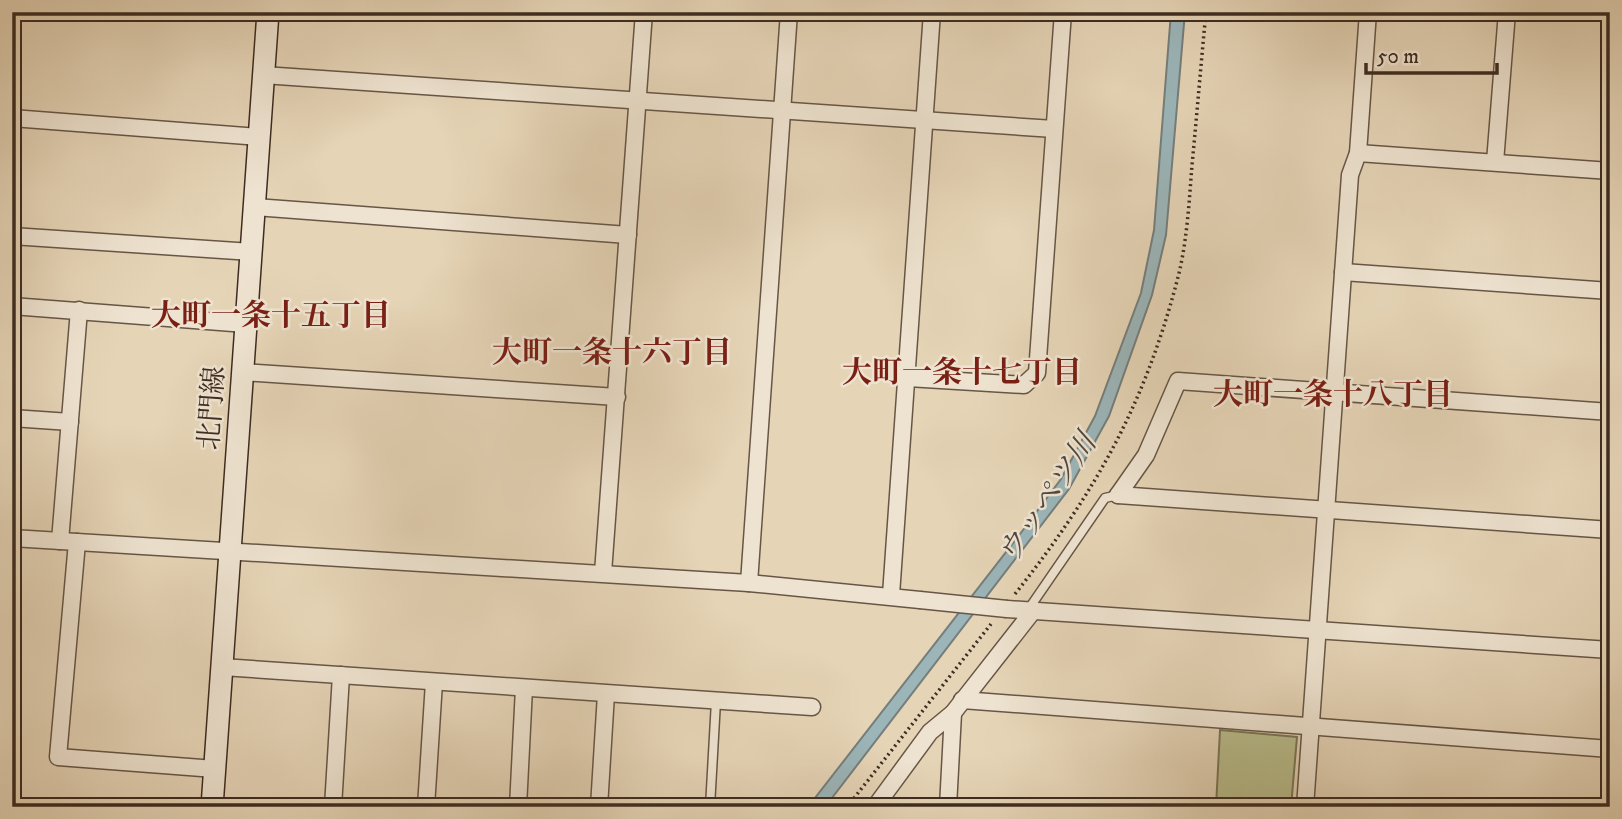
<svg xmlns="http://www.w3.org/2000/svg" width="1622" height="819" font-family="'IM FELL DW Pica','Noto Serif JP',serif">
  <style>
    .green { fill: #b8bc8b; stroke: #7a7456; stroke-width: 2 }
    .water { fill: #9bb5b9; stroke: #757e7c; stroke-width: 2 }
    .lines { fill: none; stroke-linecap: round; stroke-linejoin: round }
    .lane-casing { stroke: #675646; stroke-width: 11 }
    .street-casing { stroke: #675646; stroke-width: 19 }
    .secondary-casing { stroke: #3d2c21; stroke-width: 24 }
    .path { stroke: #3d2c21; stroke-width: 3.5; stroke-dasharray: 2 3.5; stroke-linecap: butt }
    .lane { stroke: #eee3d0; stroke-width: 8 }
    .street { stroke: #eee3d0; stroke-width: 16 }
    .secondary { stroke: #eee3d0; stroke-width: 21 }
    .street-bridge-casing { stroke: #675646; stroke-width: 19; stroke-linecap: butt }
    .street-bridge { stroke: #eee3d0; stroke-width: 16 }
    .labels { text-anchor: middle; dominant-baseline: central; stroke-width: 5; stroke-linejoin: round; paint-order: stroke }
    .street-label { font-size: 28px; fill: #3d2c21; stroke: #eee3d0 }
    .neighbourhood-label { font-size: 30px; font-weight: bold; fill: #7a1f14; stroke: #eee3d0 }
    .water-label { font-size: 30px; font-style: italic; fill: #50473f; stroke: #eee3d0 }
  </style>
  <rect width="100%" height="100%" fill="#e5d4b6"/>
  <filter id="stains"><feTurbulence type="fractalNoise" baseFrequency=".00286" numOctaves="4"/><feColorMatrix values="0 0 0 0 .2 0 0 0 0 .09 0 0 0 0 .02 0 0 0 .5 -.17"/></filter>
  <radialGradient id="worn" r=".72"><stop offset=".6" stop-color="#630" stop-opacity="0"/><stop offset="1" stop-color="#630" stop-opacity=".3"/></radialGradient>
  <polygon class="green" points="1220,730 1297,737 1291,807 1216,807"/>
  <polygon class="water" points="1171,12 1185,12 1166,235 1152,295 1109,416 1069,489 825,807 808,807 1020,534 1061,479 1095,416 1141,293 1154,230"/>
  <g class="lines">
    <g class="lane-casing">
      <g id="lane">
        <polyline points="1028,610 1105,498 1118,495"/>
        <polyline points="710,807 716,701"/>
      </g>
    </g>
    <g class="street-casing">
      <g id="street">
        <polyline points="263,75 1054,129"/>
        <polyline points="12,118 260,137"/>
        <polyline points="1358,153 1610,171"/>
        <polyline points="1495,162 1507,12"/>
        <polyline points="255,207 628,235"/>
        <polyline points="12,236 252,252"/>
        <polyline points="1343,272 1610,291"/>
        <polyline points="12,306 246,324"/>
        <polyline points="242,372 617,397"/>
        <polyline points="908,378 1024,385 1037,373 1063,12"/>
        <polyline points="12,418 70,422"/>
        <polyline points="1118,495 1146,455 1178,381 1610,412"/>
        <polyline points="1118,495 1610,530"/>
        <polyline points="12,538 749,583 920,600"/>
        <polyline points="60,541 79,310"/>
        <polyline points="77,542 58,757 215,769"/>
        <polyline points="603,573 644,12"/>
        <polyline points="749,583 789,12"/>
        <polyline points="891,595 932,12"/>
        <polyline points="1007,609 1610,650"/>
        <polyline points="222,667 812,707"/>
        <polyline points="962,700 1610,749"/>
        <polyline points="333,807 341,675"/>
        <polyline points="426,807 434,682"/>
        <polyline points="518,807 524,688"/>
        <polyline points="599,807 606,694"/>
        <polyline points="875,807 930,732 953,713 1033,611"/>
        <polyline points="948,807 953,713"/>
        <polyline points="1305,807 1350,175 1358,153 1368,12"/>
      </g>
    </g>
    <g class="secondary-casing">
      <polyline id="secondary" points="212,807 268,12"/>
    </g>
    <g class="path">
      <path d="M1015,594C1095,493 1144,406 1177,281C1187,244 1189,203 1192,165C1197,114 1201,63 1206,12"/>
      <polyline points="847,807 991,624"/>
    </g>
    <use href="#lane" class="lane"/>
    <use href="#street" class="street"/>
    <use href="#secondary" class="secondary"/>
    <g class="street-bridge-casing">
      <polyline id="street-bridge" points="920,600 1007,609"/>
    </g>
    <use href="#street-bridge" class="street-bridge"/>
  </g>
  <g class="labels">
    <g class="street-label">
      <text transform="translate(212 408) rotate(-86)">北門線</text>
    </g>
    <g class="neighbourhood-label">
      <text x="271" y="316">大町一条十五丁目</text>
      <text x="612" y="353">大町一条十六丁目</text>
      <text x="962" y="373">大町一条十七丁目</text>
      <text x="1333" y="395">大町一条十八丁目</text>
    </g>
    <g class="water-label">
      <text transform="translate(1048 499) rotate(-56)">ウッペツ川</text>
    </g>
  </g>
  <rect width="1622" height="819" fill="none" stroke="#e5d4b6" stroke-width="42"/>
  <rect x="14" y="14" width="1594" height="791" fill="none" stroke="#3d2c21" stroke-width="3.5"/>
  <rect x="21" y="21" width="1580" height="777" fill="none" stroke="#3d2c21" stroke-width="2"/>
  <path d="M1366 63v10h131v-10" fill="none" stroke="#3d2c21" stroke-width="3.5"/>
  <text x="1377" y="63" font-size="21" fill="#3d2c21" stroke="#eee3d0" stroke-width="5" paint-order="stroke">50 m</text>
  <rect width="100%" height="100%" filter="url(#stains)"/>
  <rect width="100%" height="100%" fill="url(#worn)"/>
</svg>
